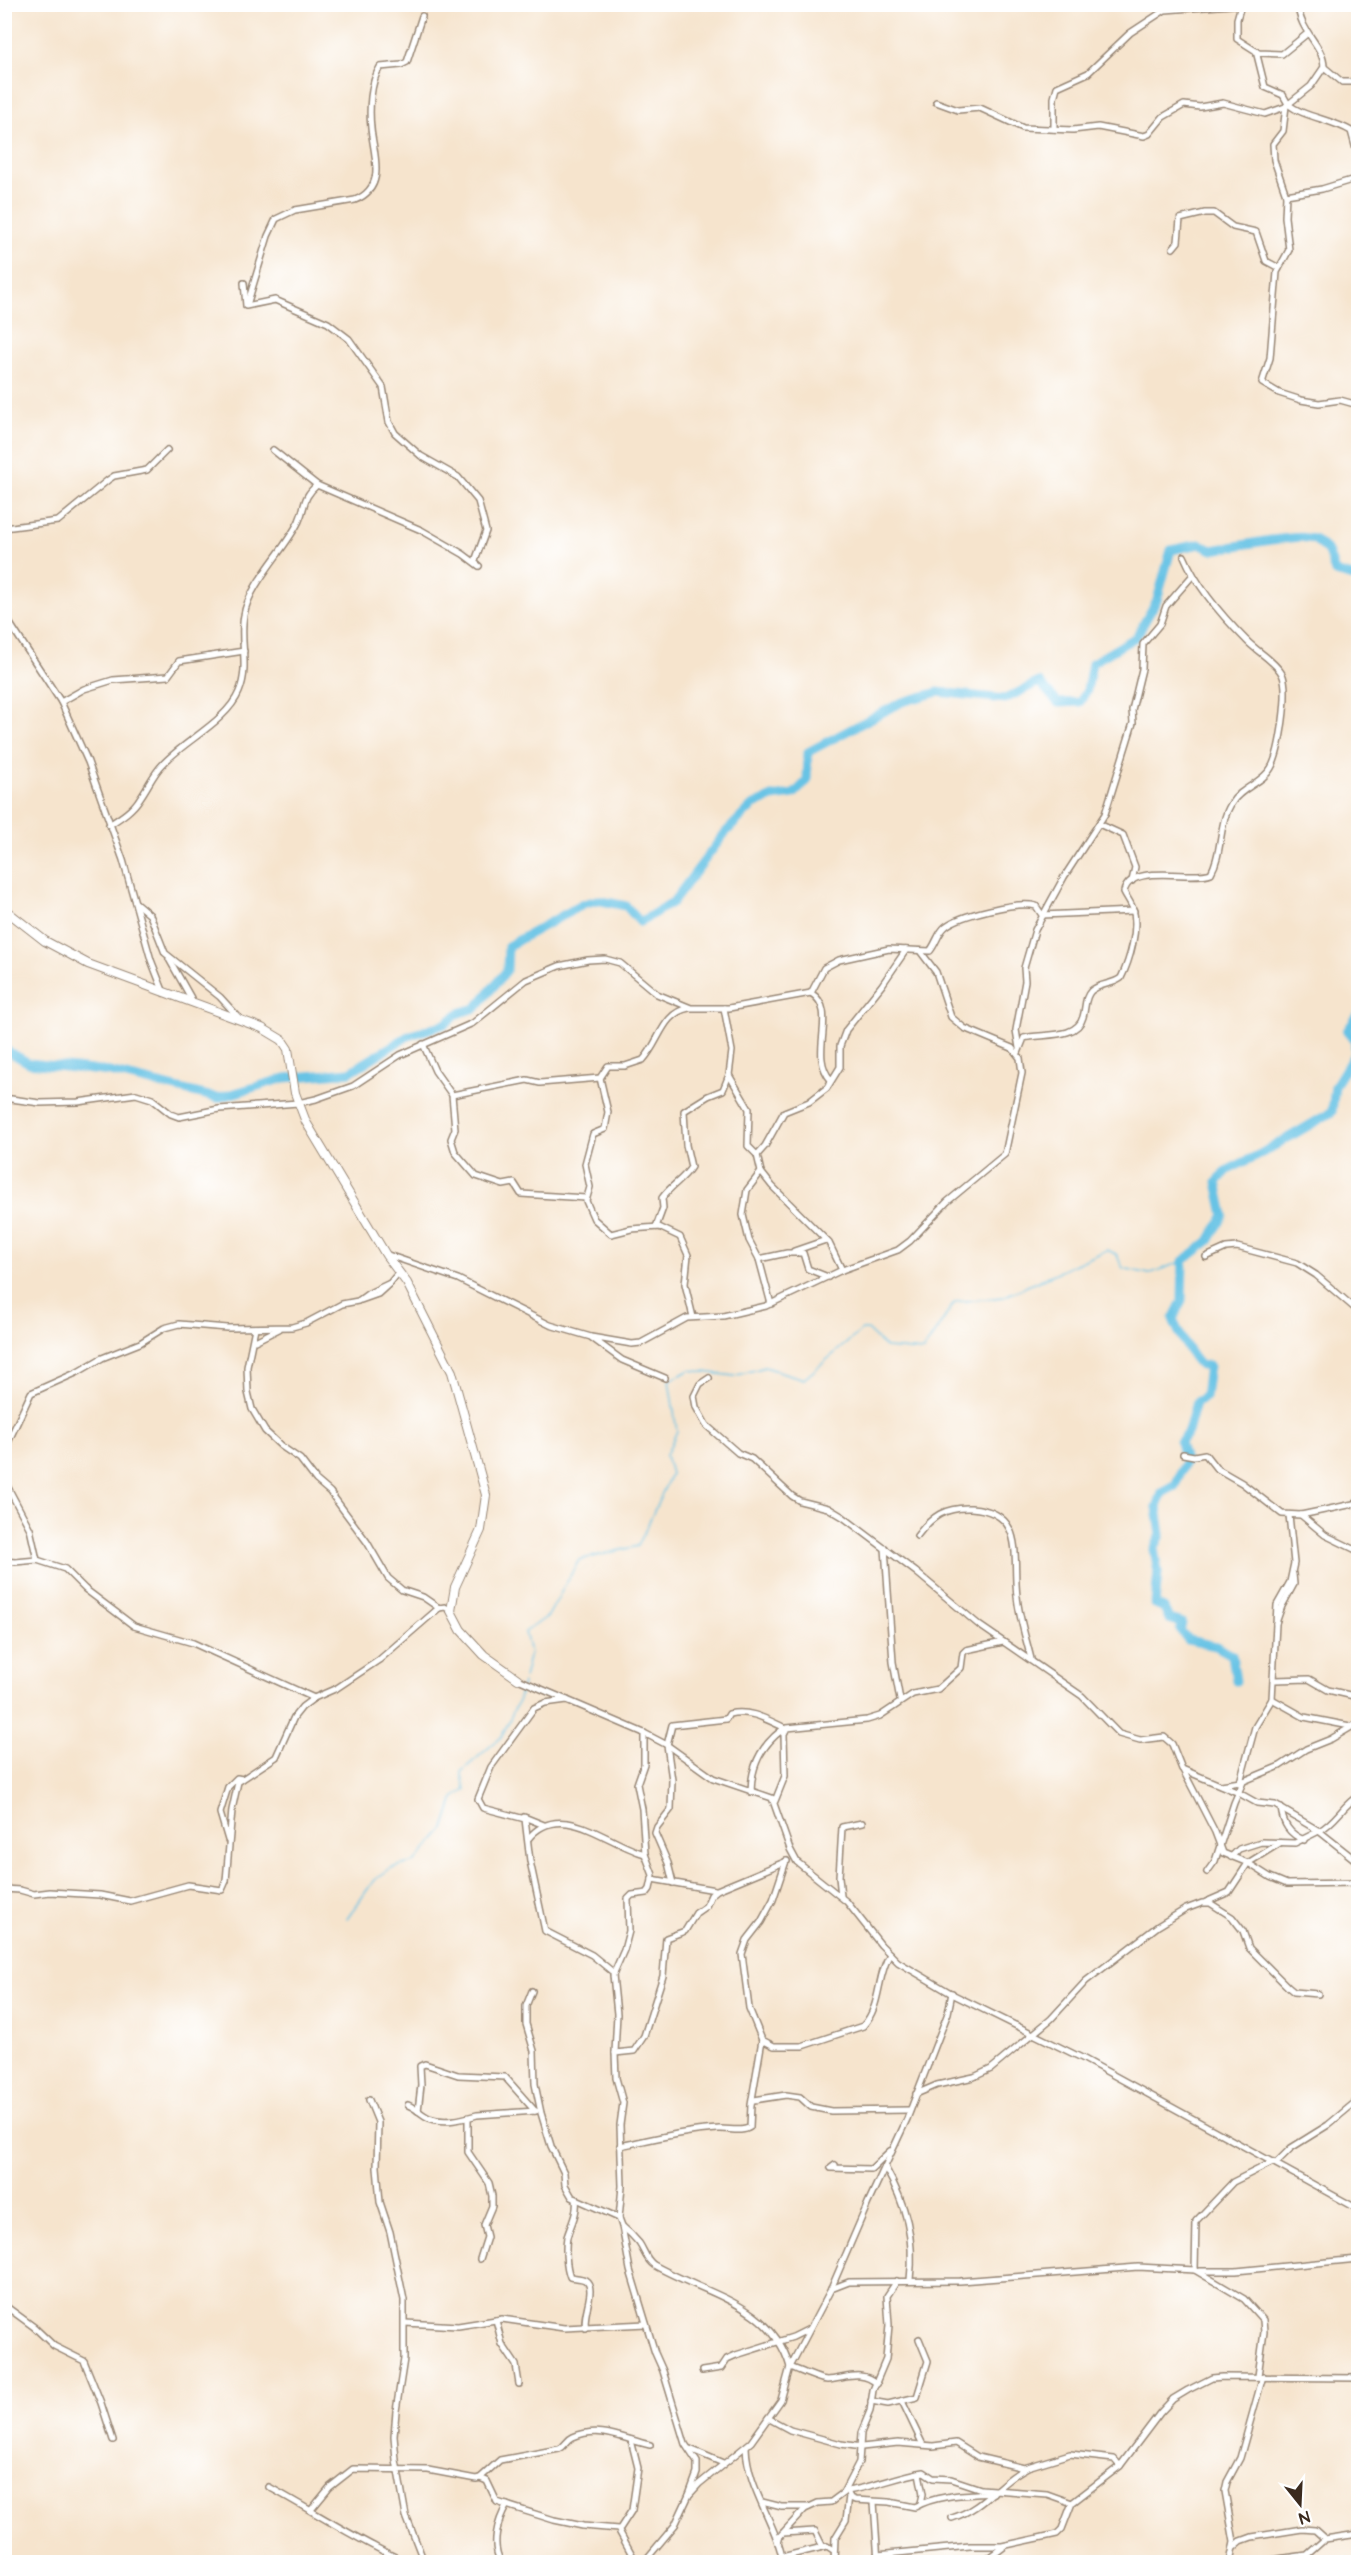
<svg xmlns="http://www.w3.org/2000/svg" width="1363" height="2567" font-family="'Architects Daughter',sans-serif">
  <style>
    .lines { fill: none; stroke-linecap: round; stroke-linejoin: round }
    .stream { stroke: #68c3e5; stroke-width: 1.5 }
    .river { stroke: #68c3e5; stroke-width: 9 }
    .street-casing { stroke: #988776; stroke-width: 8 }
    .secondary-casing { stroke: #988776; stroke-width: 10 }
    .street { stroke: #fff; stroke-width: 5 }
    .secondary { stroke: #fff; stroke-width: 8 }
  </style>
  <rect width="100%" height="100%" fill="#fff"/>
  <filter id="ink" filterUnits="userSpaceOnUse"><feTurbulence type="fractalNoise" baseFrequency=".0167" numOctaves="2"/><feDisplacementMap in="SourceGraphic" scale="12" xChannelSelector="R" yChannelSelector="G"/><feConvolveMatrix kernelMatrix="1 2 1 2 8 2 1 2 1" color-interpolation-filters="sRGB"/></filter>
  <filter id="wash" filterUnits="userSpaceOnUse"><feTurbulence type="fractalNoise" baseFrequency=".008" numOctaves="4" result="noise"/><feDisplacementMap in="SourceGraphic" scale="24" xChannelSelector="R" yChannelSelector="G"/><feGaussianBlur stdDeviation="1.35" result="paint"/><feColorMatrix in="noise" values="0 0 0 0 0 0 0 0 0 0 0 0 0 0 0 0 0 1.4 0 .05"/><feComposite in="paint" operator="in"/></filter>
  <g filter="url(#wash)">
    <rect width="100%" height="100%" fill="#f6e4cd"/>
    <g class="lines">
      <g class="stream">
        <polyline points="524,1678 530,1653 525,1632 548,1616 579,1560 638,1546 671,1474 666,1455 677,1431 669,1381 690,1370 734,1376 765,1367 804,1379 862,1330 867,1330 886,1348 923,1351 955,1302 1003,1297 1107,1250 1116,1254 1123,1268 1149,1274 1183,1261"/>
        <polyline points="347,1919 374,1880 391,1868 415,1862 444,1829 454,1798 466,1790 461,1772 502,1736 519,1699 523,1683"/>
      </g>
      <g class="river">
        <polyline points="4,1049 29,1063 110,1072 218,1098 285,1078 350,1072 408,1036 445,1024 459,1013 476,1008 507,970 508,946 583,904 597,900 626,906 640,922 673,902 725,833 752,806 772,797 794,794 807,781 808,752 902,702 938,692 1005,699 1039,682 1058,703 1080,702 1087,690 1092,663 1136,637 1157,600 1171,550 1200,544 1212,550 1271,540 1300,537 1314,539 1328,551 1335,572 1353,577 1358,576"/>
        <path d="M1236,1681L1232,1655L1216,1646L1188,1640L1180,1630L1182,1623L1169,1619L1164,1608L1155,1604L1158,1572L1154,1549L1161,1535L1157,1507L1162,1493L1175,1486L1185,1462L1180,1442L1188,1432L1196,1402L1205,1397L1209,1365L1201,1366C1191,1357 1178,1332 1173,1319L1182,1301L1183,1261L1209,1241L1224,1215L1217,1182L1228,1170L1262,1153L1332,1112L1335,1086L1355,1053V1040L1347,1031L1358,1015"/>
      </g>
    </g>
  </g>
  <g filter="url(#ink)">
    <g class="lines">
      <g class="street-casing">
        <g id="street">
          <path d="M1298,4C1299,32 1324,45 1324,67L1311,86L1286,106L1283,131L1273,144L1274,160L1286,195L1285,217L1289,250L1277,272L1270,358L1262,383L1279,393L1301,400L1319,403L1340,400L1358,405"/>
          <polyline points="1241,5 1237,19 1237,39 1259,53 1282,54 1308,33"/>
          <polyline points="1256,51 1265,87 1283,95 1288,104"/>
          <polyline points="1324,67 1342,82 1358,82"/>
          <polyline points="936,102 958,110 980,108 1023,128 1073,130 1098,127 1144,136 1149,134 1163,117 1184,105 1200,107 1223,103 1265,114 1285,107"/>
          <path d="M1288,104C1303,117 1331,119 1351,131L1358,157"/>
          <polyline points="1054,129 1054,98 1057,87 1088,73 1130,33 1165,10 1245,4"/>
          <polyline points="1286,195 1322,189 1358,178"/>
          <polyline points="1173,248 1178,242 1180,219 1205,213 1214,213 1233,227 1256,232 1266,261 1279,268"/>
          <polyline points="244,283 246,306 275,300 328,323 349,339 383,387 389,422 395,433 421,456 458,477 478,501 486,531 475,561"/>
          <path d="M248,302L268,236L276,219L295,210L355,200C388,187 373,153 371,128C369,110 370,83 380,67L401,65L407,62L422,16"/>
          <polyline points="273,450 317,485 421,530 463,554 479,566"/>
          <polyline points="4,528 58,521 108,480 114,476 147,470 167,450"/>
          <polyline points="5,616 61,702 88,762 123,860 151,960 164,993"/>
          <polyline points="61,702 84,689 113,680 168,676 179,661 244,651"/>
          <polyline points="1099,824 1123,835 1135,867 1132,881"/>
          <path d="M109,825C120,818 133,810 140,798C148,787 153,774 163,764C184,741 227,721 239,692C250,666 239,642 244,615C249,584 285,550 299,521C306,505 302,498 317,485"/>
          <polyline points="136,903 150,915 165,953 220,997 241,1020"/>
          <polyline points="169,959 191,998 189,1001"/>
          <path d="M811,993C840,1011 807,1054 831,1080"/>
          <polyline points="724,1008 732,1051 729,1075 749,1109 748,1146 757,1155"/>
          <polyline points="423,1044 435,1071 452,1095 455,1129 451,1139 455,1152 476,1176 503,1185 514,1183 521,1194 586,1198"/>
          <polyline points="1019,1048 1016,1030 1025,981 1024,968 1035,930 1064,877 1105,814 1133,723 1132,710 1142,669 1143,644 1160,624 1166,606 1193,575"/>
          <path d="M1018,1053L1024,1038C1041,1033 1077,1040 1083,1017C1086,1008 1084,998 1091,991C1100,983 1112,985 1121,978C1130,960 1139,928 1133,909C1131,903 1127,898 1124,892C1130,862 1191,881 1211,873C1223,852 1218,825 1231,804C1241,787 1263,783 1271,768C1280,753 1290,689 1282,674C1275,661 1256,651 1246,640C1222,616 1197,587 1184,556"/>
          <polyline points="600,1078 608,1112 605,1129 593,1134 585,1164 590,1187 586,1201 594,1219 611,1234 631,1229 659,1227 680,1237 688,1255 685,1284 693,1317"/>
          <path d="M452,1095L527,1080L540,1083L600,1078L608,1066H625L643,1060C660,1042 662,1013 689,1008"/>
          <path d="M4,1098L40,1103L78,1102L136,1094L152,1099L171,1114L179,1117L219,1109L298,1103L316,1099L353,1086L400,1055L473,1023L526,980L559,966L588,960L605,959L620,963L657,994L691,1008H729L811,993L824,968L839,960L889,949L930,951C936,944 938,933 945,927C959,915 1018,901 1036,906L1042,915L1134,911"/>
          <polyline points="761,1172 772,1186 829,1243 842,1270"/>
          <path d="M656,1227L663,1208L662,1198C671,1185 683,1180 691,1167L686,1145L684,1111L708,1096L723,1090L729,1075"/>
          <polyline points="794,1251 826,1240"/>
          <polyline points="388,1255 458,1279 550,1325 591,1337 632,1344 641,1343 687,1318 723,1316 766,1306 842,1270 898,1250 910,1241 947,1202 1005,1154 1022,1073 1020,1058 1012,1048 964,1028 951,1017 936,972 920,951"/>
          <polyline points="1206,1257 1226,1248 1237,1247 1297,1263 1316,1275 1358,1311"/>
          <polyline points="759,1259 787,1253 803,1253 808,1269 828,1277"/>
          <polyline points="361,1300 378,1294 389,1284"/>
          <polyline points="771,1304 759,1259 749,1240 743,1215 747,1190 761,1172 757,1155 765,1146 784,1112 809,1102 827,1088 840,1067 840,1046 846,1030 882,985 906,950"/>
          <polyline points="255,1328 247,1367 248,1392 252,1409 265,1431 281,1446 300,1459 316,1480 330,1492 367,1542 388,1578 402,1590 423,1597 439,1608 445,1607 451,1611"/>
          <polyline points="592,1338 622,1360 665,1378"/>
          <polyline points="255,1341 279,1329"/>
          <path d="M709,1378L700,1384L694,1396L696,1407L706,1425L738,1453L752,1459L792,1496L800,1501L828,1508L843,1517L916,1572L979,1625L1082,1696L1119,1734L1140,1740L1164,1737L1172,1744L1182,1769L1239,1793L1257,1803L1275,1805L1319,1831C1336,1822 1343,1805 1358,1796"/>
          <polyline points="4,1451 31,1393 78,1372 102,1358 140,1343 164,1328 179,1324 227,1328 292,1327 306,1323 342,1304 358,1301 369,1293 390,1283 399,1272"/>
          <polyline points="1183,1454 1194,1456 1205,1454 1216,1468 1242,1483 1282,1514 1301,1515 1358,1503"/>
          <polyline points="4,1480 30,1529 37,1560"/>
          <polyline points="1301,1515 1325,1535 1358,1551"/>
          <path d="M917,1536C932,1516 945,1507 971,1508C1027,1512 1012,1557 1017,1596C1019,1618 1026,1638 1031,1659"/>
          <polyline points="885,1548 893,1662 900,1700"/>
          <polyline points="4,1561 15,1562 37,1560 65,1569 85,1589 134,1626 193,1643 314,1698"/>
          <polyline points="1276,1623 1282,1606 1294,1584 1293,1574"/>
          <polyline points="518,1679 644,1733 667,1745 713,1778 772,1798 790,1849 797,1862 847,1902 881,1945 898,1962 954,1995 1084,2059 1358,2209"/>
          <polyline points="1275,1680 1309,1679 1328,1690 1358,1697"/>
          <polyline points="1272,1699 1304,1717 1350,1726"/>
          <polyline points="567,1700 545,1703 534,1708 491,1767 478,1799 483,1808 525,1819 530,1861 545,1931 592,1955 614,1973"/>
          <polyline points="644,1733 644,1764 637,1784 642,1809 645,1854 653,1875 650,1889 647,1893 632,1895 628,1899 629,1931 624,1950 613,1975 617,2014 615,2053 616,2078 623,2103 620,2125 622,2186 619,2218 622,2226 630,2270 655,2353 663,2371 685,2444 697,2462 697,2473 689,2495"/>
          <polyline points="1183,1770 1215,1832 1223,1853 1248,1863 1270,1877 1287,1884 1358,1883"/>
          <polyline points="1239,1783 1280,1766 1306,1749 1331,1739 1358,1723"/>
          <polyline points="1221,1785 1240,1782 1255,1727 1272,1699 1277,1605 1290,1582 1294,1563 1289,1515"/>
          <path d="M751,1792C751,1766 762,1745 782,1730"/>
          <polyline points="775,1801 785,1776 784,1734 787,1728 867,1720 880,1716 913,1694 938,1689 961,1668 963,1653 966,1650 1003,1642"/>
          <path d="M1281,1808C1283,1824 1289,1834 1304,1840"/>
          <polyline points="524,1817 544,1825"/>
          <path d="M528,1839C560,1798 609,1845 645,1854"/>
          <polyline points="228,1840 220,1813 228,1787 237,1778 242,1779"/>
          <polyline points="1231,1857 1239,1849 1261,1842 1295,1843 1319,1831 1358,1862"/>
          <polyline points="1207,1872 1215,1861 1234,1803 1243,1782"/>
          <polyline points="652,1879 715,1890"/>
          <path d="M673,1883L668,1863L655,1833L657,1827L671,1809L672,1780L667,1745L672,1725L726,1719L729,1714C749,1709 766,1719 783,1727V1733"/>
          <polyline points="4,1889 20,1890 34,1894 50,1892 100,1895 130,1901 188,1885 222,1890 226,1881 232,1810 238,1782 276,1757 294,1717 302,1707 314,1698 337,1688 379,1660 439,1608"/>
          <polyline points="841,1896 839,1877 842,1827 862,1823"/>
          <polyline points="1206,1902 1229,1892 1248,1863 1280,1843"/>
          <polyline points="532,1991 526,2006 526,2024 534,2051 535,2084 541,2113 551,2146 564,2173 565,2185 572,2197 619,2218"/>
          <path d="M762,2040L774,2046H802L863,2026C882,2005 876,1977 890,1954"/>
          <polyline points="615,2053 634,2051 644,2036 663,1976 666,1938 685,1931 696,1913 706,1906 711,1895 717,1890 787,1861"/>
          <polyline points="916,2094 937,2085 974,2077 991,2069 1051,2019 1086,1981 1158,1926 1186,1909 1202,1903 1210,1903 1232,1917 1243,1931 1249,1948 1288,1987 1294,1992 1318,1994"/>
          <polyline points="369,2100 378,2122 377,2167 380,2202 390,2232 404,2300 404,2359 396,2411 394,2436 396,2460 406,2516 424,2562"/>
          <polyline points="754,2100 786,2095 800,2097 811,2107 831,2111 910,2110"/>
          <path d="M408,2105C416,2108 422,2115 429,2118C444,2124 463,2119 477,2115L536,2111"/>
          <polyline points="418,2111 421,2085 420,2066 425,2064 458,2075 505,2077 535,2111"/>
          <polyline points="468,2118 468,2152 489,2183 492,2196 492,2206 484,2225 487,2237 480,2259"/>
          <path d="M620,2146C653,2139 684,2131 718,2129C728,2128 742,2133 750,2127L751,2105L762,2040L749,2008L742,1954L747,1940L761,1922L773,1900L786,1861"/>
          <polyline points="1276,2163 1291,2148 1328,2125 1358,2100"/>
          <polyline points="835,2165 831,2168 871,2169 890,2151"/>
          <path d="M885,2167C906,2205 915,2237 910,2280"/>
          <path d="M576,2199C578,2213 571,2224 567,2237C565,2249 566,2266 570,2277C574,2278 581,2278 585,2280C598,2288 581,2315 586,2328"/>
          <path d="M622,2226C628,2231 634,2237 639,2243C644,2250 646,2260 654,2265C704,2294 772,2303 790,2367C799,2370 819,2380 827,2380C845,2379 862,2369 877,2384"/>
          <polyline points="1195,2270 1196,2221 1233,2182 1273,2162"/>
          <polyline points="1200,2271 1236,2271 1358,2259"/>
          <polyline points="831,2289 849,2282 960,2281 1138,2267 1195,2270 1244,2299 1263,2320 1264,2332 1258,2376"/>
          <polyline points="4,2305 34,2327 54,2346 84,2361 101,2403 113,2440"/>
          <polyline points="496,2320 502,2344 516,2365 519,2384"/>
          <polyline points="405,2323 458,2326 502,2319 564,2328 646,2324"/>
          <polyline points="702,2371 721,2368 727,2359 736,2355 793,2337 809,2329"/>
          <polyline points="871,2401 888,2404 917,2397 928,2361 919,2339"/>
          <polyline points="902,2401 923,2445"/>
          <polyline points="768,2418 790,2430 841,2444 862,2447 898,2443 933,2446 956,2443 978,2457 1024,2468 1070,2454 1114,2459 1120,2466"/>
          <path d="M746,2447C747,2488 776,2522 783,2562"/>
          <polyline points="690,2449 723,2463"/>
          <polyline points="919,2473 923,2494 921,2503"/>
          <polyline points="480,2478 487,2481 497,2502 554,2520 583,2526 618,2529 636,2562"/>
          <path d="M269,2487C315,2512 358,2541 406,2562"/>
          <path d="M847,2491C874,2487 898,2476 924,2472L933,2478L951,2479L981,2489L1047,2494L1072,2503"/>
          <path d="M847,2491L850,2498L855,2500L889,2502L915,2507C939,2494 966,2495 993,2493"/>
          <polyline points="762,2502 782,2507 808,2507"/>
          <polyline points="874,2502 878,2562"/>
          <path d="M311,2510L330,2487L353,2469L428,2470L476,2479L480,2478L500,2460L559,2449C566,2446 566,2440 573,2437C601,2425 623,2439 650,2445"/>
          <path d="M952,2518C985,2508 997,2483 1026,2468"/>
          <polyline points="619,2530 632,2510 638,2468 631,2440"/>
          <polyline points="783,2533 815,2531 823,2547"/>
          <polyline points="778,2543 780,2536 805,2509 818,2503 831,2502 843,2493 859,2462 861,2433 870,2411 873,2390 886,2359 889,2325 887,2296 897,2281"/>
          <polyline points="1233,2548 1241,2541 1252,2537 1302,2529 1315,2530 1325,2539 1358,2534"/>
          <polyline points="877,2555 970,2546 1002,2546 1057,2534 1062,2529 1072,2503 1120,2466 1160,2413 1173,2399 1188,2390 1212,2378 1223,2377 1358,2378"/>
          <polyline points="782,2557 827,2546 833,2550"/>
          <path d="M501,2562C491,2545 497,2522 507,2505"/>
          <polyline points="644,2562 675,2525 689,2495 699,2484 751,2442 781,2400 790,2367 831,2289 868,2203 907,2119 948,2013 952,1993"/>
          <polyline points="834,2562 835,2538 846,2520 849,2496"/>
          <polyline points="984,2562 1005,2546"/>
          <polyline points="1230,2562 1234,2542 1225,2491 1227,2482 1240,2458 1263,2376"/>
          <polyline points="1257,2562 1307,2555 1325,2539"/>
        </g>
      </g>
      <g class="secondary-casing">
        <polyline id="secondary" points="4,909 45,941 88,964 262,1028 282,1040 288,1049 295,1093 306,1122 386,1255 407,1283 452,1372 486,1495 481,1530 455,1587 451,1611 461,1630 484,1655 518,1679"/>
      </g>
      <use href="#street" class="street"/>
      <use href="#secondary" class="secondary"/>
    </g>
  </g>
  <rect width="1363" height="2567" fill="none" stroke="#fff" stroke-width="24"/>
  <g transform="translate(1300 2504) rotate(162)" stroke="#ffffff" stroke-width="4.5" paint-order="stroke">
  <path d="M0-4.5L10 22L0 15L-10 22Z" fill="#3b2a1e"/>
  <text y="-9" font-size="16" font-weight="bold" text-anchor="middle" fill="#3b2a1e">N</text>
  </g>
</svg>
